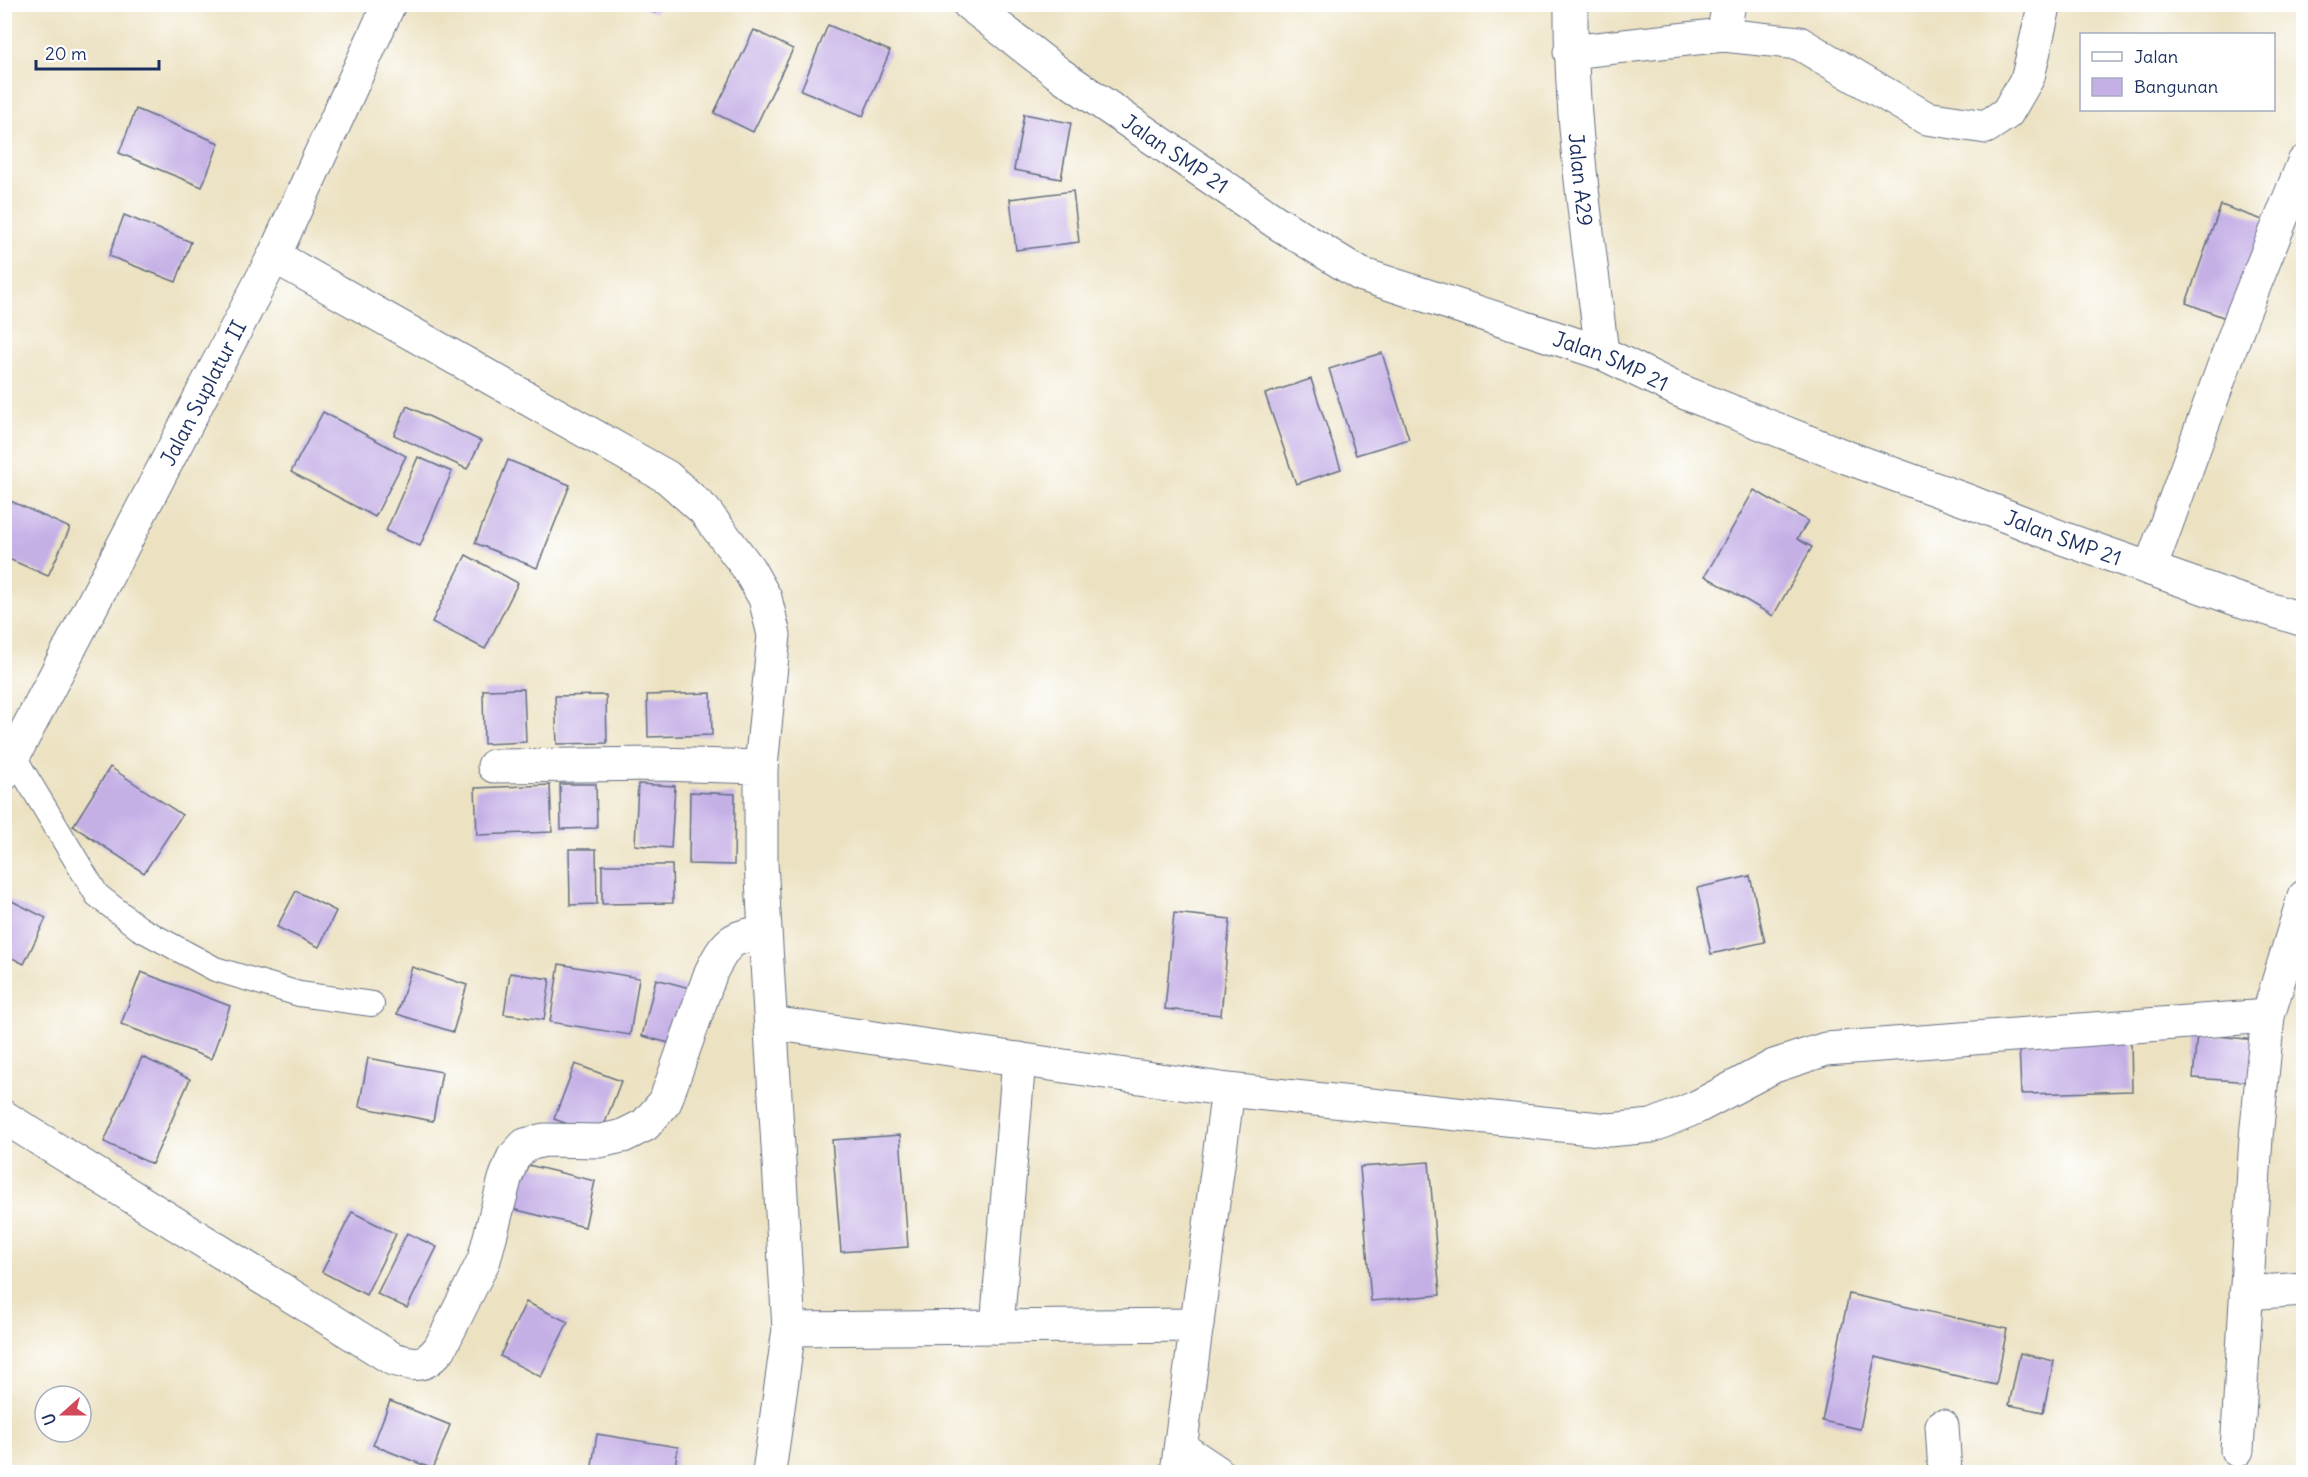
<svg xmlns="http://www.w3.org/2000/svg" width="2308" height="1477" font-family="Delius,sans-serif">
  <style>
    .building { fill: #c5b0e6 }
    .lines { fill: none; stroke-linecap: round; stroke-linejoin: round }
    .lane-casing { stroke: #646e81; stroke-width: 26 }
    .street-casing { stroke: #646e81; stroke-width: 35 }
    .secondary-casing { stroke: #646e81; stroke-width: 35 }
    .lane { stroke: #fff; stroke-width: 24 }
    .street { stroke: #fff; stroke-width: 33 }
    .secondary { stroke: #fff; stroke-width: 33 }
    .labels { text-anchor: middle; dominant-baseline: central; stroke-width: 4.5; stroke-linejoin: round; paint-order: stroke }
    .street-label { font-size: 21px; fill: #1b2f5e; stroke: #fff }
  </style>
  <rect width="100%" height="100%" fill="#fff"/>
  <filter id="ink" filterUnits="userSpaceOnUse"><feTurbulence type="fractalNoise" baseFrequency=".0167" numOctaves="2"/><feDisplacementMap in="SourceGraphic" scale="12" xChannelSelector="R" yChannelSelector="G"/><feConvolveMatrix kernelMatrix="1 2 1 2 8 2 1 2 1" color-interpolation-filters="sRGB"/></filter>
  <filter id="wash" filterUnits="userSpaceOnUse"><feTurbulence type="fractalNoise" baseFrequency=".008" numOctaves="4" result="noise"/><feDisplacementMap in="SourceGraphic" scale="24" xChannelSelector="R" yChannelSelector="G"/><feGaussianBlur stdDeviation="1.35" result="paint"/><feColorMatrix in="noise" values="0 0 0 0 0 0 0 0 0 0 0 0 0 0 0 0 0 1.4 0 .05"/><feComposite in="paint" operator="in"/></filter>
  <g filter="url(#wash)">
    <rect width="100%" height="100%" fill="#ece2c2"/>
    <g id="blocks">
      <g class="building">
        <polygon points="636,4 659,4 655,13"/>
        <polygon points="828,25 890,51 863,116 801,90"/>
        <polygon points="754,30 793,49 753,132 714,113"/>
        <polygon points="136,109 219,143 202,187 119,153"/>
        <polygon points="1024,114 1071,123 1061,179 1014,170"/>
        <polygon points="1073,191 1079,242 1016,250 1010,199"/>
        <polygon points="2221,205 2271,223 2236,322 2186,303"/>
        <polygon points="124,215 191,242 176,282 109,256"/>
        <polygon points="1382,353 1409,439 1356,455 1329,369"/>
        <polygon points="1311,379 1341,469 1296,484 1265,394"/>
        <polygon points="407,406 481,441 467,469 394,435"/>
        <polygon points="323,412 406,456 375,517 291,472"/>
        <polygon points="418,457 452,472 420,546 386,531"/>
        <polygon points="508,460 570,485 537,568 475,543"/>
        <polygon points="1754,490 1808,521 1797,539 1812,547 1773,616 1705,576"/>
        <polygon points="4,498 70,528 48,576 4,557"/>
        <polygon points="466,555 518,583 485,649 432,622"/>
        <polygon points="524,689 526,742 484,744 483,690"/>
        <polygon points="711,693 712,735 648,737 647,695"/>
        <polygon points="606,695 607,743 557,744 555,696"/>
        <polygon points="110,767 182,815 144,873 73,826"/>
        <polygon points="560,784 596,784 597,828 561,829"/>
        <polygon points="638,784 675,786 671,848 635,845"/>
        <polygon points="550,785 552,832 477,835 475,788"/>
        <polygon points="690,792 735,794 734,865 689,864"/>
        <polygon points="569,849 596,849 597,904 570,905"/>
        <polygon points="602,865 672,865 673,903 602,904"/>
        <polygon points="1750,876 1765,942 1711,954 1697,888"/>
        <polygon points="296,891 336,911 319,947 277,927"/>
        <polygon points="4,897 46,918 24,964 4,954"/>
        <polygon points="1174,913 1230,919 1221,1015 1165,1009"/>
        <polygon points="559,964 639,978 630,1035 550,1022"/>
        <polygon points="412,967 467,985 453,1032 397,1014"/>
        <polygon points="141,972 230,1006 211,1059 121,1024"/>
        <polygon points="510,973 550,979 544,1020 504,1014"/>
        <polygon points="656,979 690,988 677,1045 642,1036"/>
        <polygon points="2197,1034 2256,1040 2252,1082 2193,1078"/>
        <polygon points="2131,1040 2132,1091 2021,1094 2019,1043"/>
        <polygon points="142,1057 190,1079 152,1164 104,1142"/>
        <polygon points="368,1058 442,1072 433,1121 359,1107"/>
        <polygon points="575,1064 621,1081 600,1136 554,1119"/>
        <polygon points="900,1135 908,1247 841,1252 832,1140"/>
        <polygon points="1429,1162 1440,1295 1371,1301 1360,1167"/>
        <polygon points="520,1163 595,1181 585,1227 509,1208"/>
        <polygon points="352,1212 396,1234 366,1295 322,1272"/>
        <polygon points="407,1233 437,1247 407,1308 377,1294"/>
        <polygon points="1849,1294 2007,1329 1996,1385 1875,1357 1860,1429 1822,1421"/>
        <polygon points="526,1302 568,1322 541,1377 500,1356"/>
        <polygon points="2020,1353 2054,1361 2043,1412 2009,1405"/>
        <polygon points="390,1401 450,1425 433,1469 373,1445"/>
        <polygon points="597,1434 678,1447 674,1472 591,1472"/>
      </g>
    </g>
  </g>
  <g filter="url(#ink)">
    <use href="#blocks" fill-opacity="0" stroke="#646e81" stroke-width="1.5"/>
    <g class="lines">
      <g class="lane-casing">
        <polyline id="lane" points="14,757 97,895 139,928 215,969 299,994 372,1004"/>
      </g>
      <g class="street-casing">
        <g id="street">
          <path id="s1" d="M969,4L1058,73L1276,222L1360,274L1602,353L1678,390L1846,457L1968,501L2065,539L2236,599L2304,620"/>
          <path id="s2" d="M1571,4C1570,121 1588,237 1602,353"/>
          <polyline points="1723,35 1729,4"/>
          <polyline points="1570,52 1723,35 1799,43 1926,118 1986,127 2007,113 2028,77 2043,11 2043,4"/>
          <polyline points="274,256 667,477 704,510 748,568 765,598 774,635 761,767"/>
          <polyline points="2150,569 2242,316 2304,162"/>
          <polyline points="494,766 658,764 761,767 761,863 789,1329 769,1472"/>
          <polyline points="772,1023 1228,1090 1609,1130 1652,1126 1697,1107 1774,1066 1826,1049 2268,1016"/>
          <path d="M4,1117L393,1359C416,1365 424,1368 440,1348L484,1260L505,1179L513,1158L525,1145L544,1140L600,1141L623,1136L645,1125L665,1102L711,972C726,943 730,936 764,933"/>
          <polyline points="2246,1293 2304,1289"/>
          <polyline points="997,1327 1019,1059"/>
          <polyline points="789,1329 1197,1325"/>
          <polyline points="1942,1426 1945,1472"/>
          <polyline points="1181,1448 1217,1472"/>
          <polyline points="2237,1450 2256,1137 2268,1016 2304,897"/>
          <polyline points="1177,1472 1228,1090"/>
        </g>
      </g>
      <g class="secondary-casing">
        <g id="secondary">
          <path id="s3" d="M4,774L274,256L389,4"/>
        </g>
      </g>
      <use href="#lane" class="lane"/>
      <use href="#street" class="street"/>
      <use href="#secondary" class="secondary"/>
    </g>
  </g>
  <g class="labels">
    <g class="street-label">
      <text stroke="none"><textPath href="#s1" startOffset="255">Jalan SMP 21</textPath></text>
      <text stroke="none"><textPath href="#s2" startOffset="176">Jalan A29</textPath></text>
      <text stroke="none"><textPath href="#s1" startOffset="741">Jalan SMP 21</textPath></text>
      <text stroke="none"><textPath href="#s3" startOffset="430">Jalan Suplatur II</textPath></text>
      <text stroke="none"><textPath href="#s1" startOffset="1227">Jalan SMP 21</textPath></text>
    </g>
  </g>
  <rect width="2308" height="1477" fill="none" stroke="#fff" stroke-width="24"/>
  <rect x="2080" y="33" width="195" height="78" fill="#ffffff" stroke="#a4acbf" stroke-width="1.5"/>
  <rect x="2092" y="52" width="30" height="9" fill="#ffffff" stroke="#a4acbf" stroke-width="1.5"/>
  <text x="2134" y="63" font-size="18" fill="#1b2f5e">Jalan</text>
  <rect x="2092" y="78" width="30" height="18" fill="#c5b0e6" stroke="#a4acbf" stroke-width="1.5"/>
  <text x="2134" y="93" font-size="18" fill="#1b2f5e">Bangunan</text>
  <g transform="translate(63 1414) rotate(249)"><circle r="28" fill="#ffffff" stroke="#a4acbf" stroke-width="1.5"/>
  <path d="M0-4.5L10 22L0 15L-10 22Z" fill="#d1495b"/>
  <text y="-9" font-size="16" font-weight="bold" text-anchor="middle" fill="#1b2f5e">U</text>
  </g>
  <path d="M36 60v9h123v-9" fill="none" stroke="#1b2f5e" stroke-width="3"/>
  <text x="45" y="60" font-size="18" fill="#1b2f5e" stroke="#ffffff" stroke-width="4.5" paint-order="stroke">20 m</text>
</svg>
